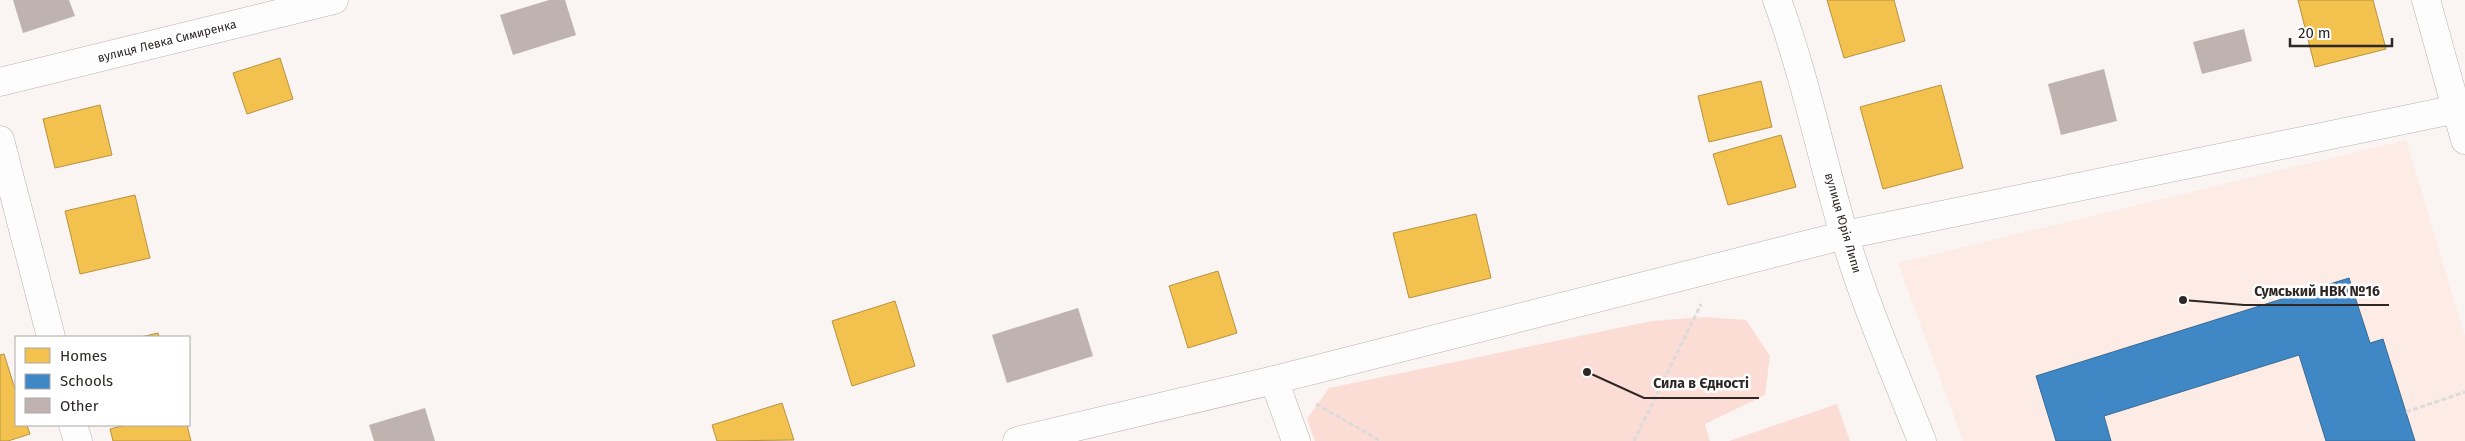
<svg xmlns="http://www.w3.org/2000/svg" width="2465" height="441" font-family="'Fira Sans',sans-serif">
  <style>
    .built { fill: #fdebe5 }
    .green { fill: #fbddd5 }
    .homes { fill: #f2c14e; stroke: #b79342 }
    .schools { fill: #3f88c5; stroke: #3a6b95 }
    .building { fill: #bfb3b0 }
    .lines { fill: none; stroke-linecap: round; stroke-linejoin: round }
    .minor-casing { stroke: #b8b1af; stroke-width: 29 }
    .path { stroke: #dcdada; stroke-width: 3; stroke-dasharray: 5 2.5; stroke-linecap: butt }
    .minor { stroke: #fefdfd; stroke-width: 28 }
    .labels { text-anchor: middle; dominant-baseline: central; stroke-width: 5; stroke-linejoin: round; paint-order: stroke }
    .street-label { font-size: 12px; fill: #2e2725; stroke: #fff }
    .leader { fill: none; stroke: #2e2725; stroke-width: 2 }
    .callout-dot { fill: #2e2725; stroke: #fff; stroke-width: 2 }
    .callout-label { font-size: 14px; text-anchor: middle; font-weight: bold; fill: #2e2725; stroke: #fff; stroke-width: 5; stroke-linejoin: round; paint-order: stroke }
  </style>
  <rect width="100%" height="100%" fill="#faf4f2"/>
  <polygon class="built" points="2406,140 2465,337 2465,441 1963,441 1898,263"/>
  <g class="green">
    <polygon points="1704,317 1746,320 1770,356 1765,395 1705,424 1710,441 1315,441 1307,419 1329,388 1652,321"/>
    <polygon points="1837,404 1850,441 1729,441"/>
  </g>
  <g class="homes">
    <polygon points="1827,0 1894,0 1905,41 1844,58"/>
    <polygon points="2298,0 2373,0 2386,49 2315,67"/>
    <polygon points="280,58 293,99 247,114 233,73"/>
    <polygon points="1761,81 1772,127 1709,142 1698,96"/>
    <polygon points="1941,85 1963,168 1883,189 1860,107"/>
    <polygon points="100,105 112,155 55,168 43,119"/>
    <polygon points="1781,135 1796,187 1728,205 1713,154"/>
    <polygon points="135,195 150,258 80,274 65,211"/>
    <polygon points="1476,214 1491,278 1409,298 1393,233"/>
    <polygon points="1218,271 1237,333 1188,348 1169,286"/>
    <polygon points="895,301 915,366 852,386 832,321"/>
    <polygon points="158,333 159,337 141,337"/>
    <polygon points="4,354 16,392 16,425 27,425 30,434 8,441 0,441 0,355"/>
    <polygon points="782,403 794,440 717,441 712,425"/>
    <polygon points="126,425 187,425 191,441 113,441 110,429"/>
  </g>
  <polygon class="schools" points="2349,278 2370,343 2383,339 2415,441 2326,441 2299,355 2104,416 2111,441 2056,441 2036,376"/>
  <g class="building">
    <polygon points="13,0 69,0 75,16 23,33"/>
    <polygon points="549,0 565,0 576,35 513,55 500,15"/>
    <polygon points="2244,29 2252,61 2202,74 2193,42"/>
    <polygon points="2104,69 2117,121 2061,135 2048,84"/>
    <polygon points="1078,308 1093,356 1007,383 992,335"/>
    <polygon points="425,408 435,441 374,441 369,425"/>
  </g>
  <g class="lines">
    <g class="minor-casing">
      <g id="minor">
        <path d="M1777,0C1805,76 1821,156 1844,234C1865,305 1895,373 1922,441"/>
        <polyline points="2426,0 2465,140"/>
        <polyline points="0,82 334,0"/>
        <polyline points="0,140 51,337"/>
        <polyline points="1274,380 1296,441"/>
        <polyline points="73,425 78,441"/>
        <polyline points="1017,441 1274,380 1845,235 2457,109"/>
      </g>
    </g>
    <g class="path">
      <polyline points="1316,404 1381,441"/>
      <polyline points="2406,412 2465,392"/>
      <polyline points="1634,441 1701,304"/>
    </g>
    <use href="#minor" class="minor"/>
  </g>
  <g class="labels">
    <g class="street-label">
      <text transform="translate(167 41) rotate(-14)">вулиця Левка Симиренка</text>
      <text transform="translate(1843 223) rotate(74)">вулиця Юрія Липи</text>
    </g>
  </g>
  <path class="leader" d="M2183 300L2244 305H2389M1587 372L1644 398H1759"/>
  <g class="callout-dot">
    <circle cx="2183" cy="300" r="5"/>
    <circle cx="1587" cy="372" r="5"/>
  </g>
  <g class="callout-label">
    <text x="2317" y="296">Сумський НВК №16</text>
    <text x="1701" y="388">Сила в Єдності</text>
  </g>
  <rect x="15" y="336" width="175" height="90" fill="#ffffff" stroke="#aba9a8"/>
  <rect x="25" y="348" width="25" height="15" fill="#f2c14e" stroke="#aba9a8"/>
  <text x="60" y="361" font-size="15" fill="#2e2725">Homes</text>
  <rect x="25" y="374" width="25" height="15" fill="#3f88c5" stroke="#aba9a8"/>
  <text x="60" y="386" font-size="15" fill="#2e2725">Schools</text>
  <rect x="25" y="398" width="25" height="15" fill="#bfb3b0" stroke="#aba9a8"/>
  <text x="60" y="411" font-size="15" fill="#2e2725">Other</text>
  <path d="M2290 38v8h102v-8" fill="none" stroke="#2e2725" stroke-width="2.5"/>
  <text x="2298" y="38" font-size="15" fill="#2e2725" stroke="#ffffff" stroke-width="4" paint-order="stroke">20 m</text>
</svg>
